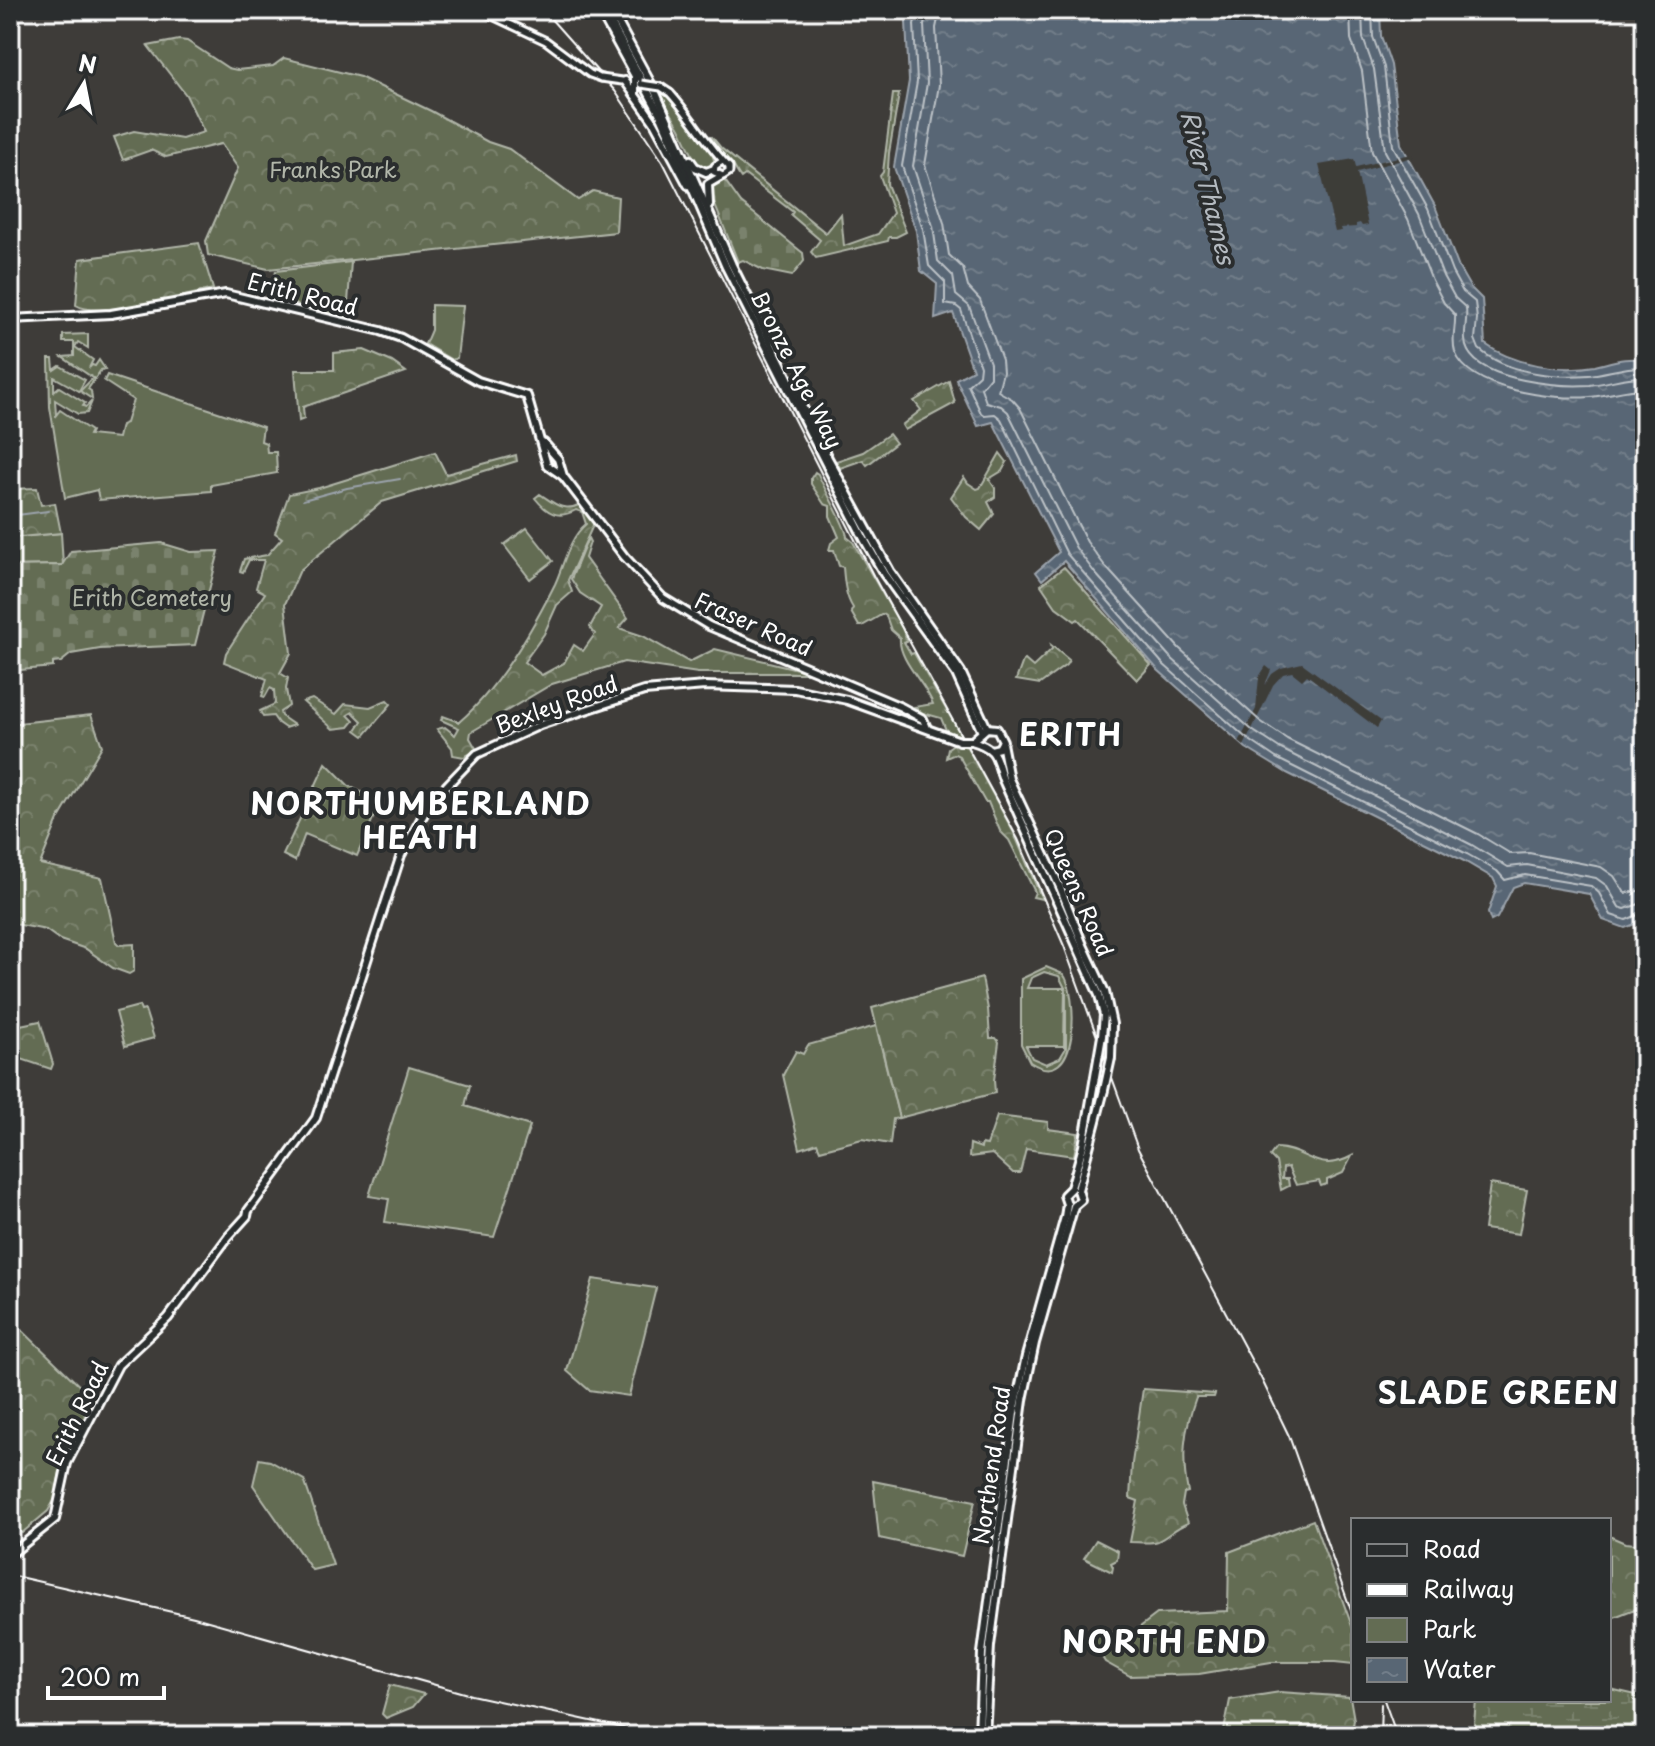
<svg xmlns="http://www.w3.org/2000/svg" width="1655" height="1746" font-family="'Playpen Sans',sans-serif">
  <style>
    .green { fill: #636c53; stroke: #b1b6a9; stroke-width: 2; fill-rule: evenodd }
    .forest { fill: url(#forest-crowns); stroke: #b1b6a9; stroke-width: 2 }
    .wetland { fill: url(#wetland-marsh); stroke: #b1b6a9; stroke-width: 2 }
    .cemetery { fill: url(#cemetery-stones); stroke: #b1b6a9; stroke-width: 2 }
    .water { fill: url(#water-ripples); stroke: #9ba3ac; stroke-width: 2 }
    .pier { fill: #3e3c39 }
    .lines { fill: none; stroke-linecap: round; stroke-linejoin: round }
    .shore { stroke: #bcc2c7; stroke-width: 2 }
    .stream { stroke: #9ba3ac; stroke-width: 2 }
    .secondary-casing { stroke: #fff; stroke-width: 11 }
    .primary-casing { stroke: #fff; stroke-width: 12 }
    .secondary { stroke: #2a2d2e; stroke-width: 5 }
    .primary { stroke: #2a2d2e; stroke-width: 6 }
    .rail { stroke: #fff; stroke-width: 2 }
    .secondary-bridge-casing { stroke: #fff; stroke-width: 11; stroke-linecap: butt }
    .primary-bridge-casing { stroke: #fff; stroke-width: 12; stroke-linecap: butt }
    .secondary-bridge { stroke: #2a2d2e; stroke-width: 5 }
    .primary-bridge { stroke: #2a2d2e; stroke-width: 6 }
    .labels { text-anchor: middle; dominant-baseline: central; stroke-width: 8; stroke-linejoin: round; paint-order: stroke }
    .park-label { font-size: 22px; fill: #b1b6a9; stroke: #2a2d2e }
    .street-label { font-size: 22px; fill: #fff; stroke: #2a2d2e }
    .water-label { font-size: 24px; font-style: italic; fill: #b4bac0; stroke: #2a2d2e }
    .district-label { font-size: 30px; font-weight: bold; letter-spacing: 2px; fill: #fff; stroke: #2a2d2e }
  </style>
  <defs>
    <pattern id="forest-crowns" width="20" height="18" patternUnits="userSpaceOnUse" patternTransform="scale(2)"><rect width="20" height="18" fill="#636c53"/><path d="M2 6a3 3 0 1 1 6 0M12 15a3 3 0 1 1 6 0" fill="none" stroke="#7a826d"/></pattern>
    <pattern id="wetland-marsh" width="20" height="14" patternUnits="userSpaceOnUse" patternTransform="scale(2)"><rect width="20" height="14" fill="#636c53"/><path d="M1 5h8M5 5V1M11 12h8M15 12V8" fill="none" stroke="#7a826d"/></pattern>
    <pattern id="cemetery-stones" width="16" height="16" patternUnits="userSpaceOnUse" patternTransform="scale(2)"><rect width="16" height="16" fill="#636c53"/><path d="M2 7V4a2 2 0 0 1 4 0v3zM10 15v-3a2 2 0 0 1 4 0v3z" fill="#7a826d"/></pattern>
    <pattern id="water-ripples" width="26" height="14" patternUnits="userSpaceOnUse" patternTransform="scale(2)"><rect width="26" height="14" fill="#586674"/><path d="M2 4q2-2 4 0t4 0M15 11q2-2 4 0t4 0" fill="none" stroke="#717d89"/></pattern>
  </defs>
  <rect width="100%" height="100%" fill="#3e3c39"/>
  <filter id="ink" filterUnits="userSpaceOnUse"><feTurbulence type="fractalNoise" baseFrequency=".0125" numOctaves="2"/><feDisplacementMap in="SourceGraphic" scale="16" xChannelSelector="R" yChannelSelector="G"/><feConvolveMatrix kernelMatrix="1 2 1 2 8 2 1 2 1" color-interpolation-filters="sRGB"/></filter>
  <g filter="url(#ink)">
    <g class="green">
      <polygon points="657,90 669,96 712,154 715,163 711,169 697,165 680,128"/>
      <polygon points="351,262 347,316 271,299 276,271"/>
      <polygon points="431,305 463,306 457,358 452,360 425,344 431,330"/>
      <polygon points="88,334 88,348 78,342 75,347 93,360 89,368 92,365 95,366 99,360 105,369 101,370 88,389 91,391 92,399 80,391 93,378 62,357 74,356 74,342 63,342 63,335"/>
      <polygon points="49,359 53,359 54,370 60,366 85,380 79,391 54,377 54,391 59,387 85,403 83,406 86,407 92,401 87,413 78,414 55,400 56,415 60,410 91,431 89,435 118,438 121,425 126,423 133,400 104,381 107,375 263,427 261,441 266,443 267,452 276,452 277,473 211,485 211,491 99,500 97,490 65,498 50,407"/>
      <polygon points="527,528 553,561 530,579 504,545"/>
      <polygon points="61,533 63,565 10,566 10,538"/>
      <path d="M1046,967L1063,974C1078,991 1081,1095 1030,1062L1021,1044V979ZM1044,972L1059,976L1066,990V1048L1060,1058L1046,1064L1032,1058L1026,1046H1064L1065,988H1027L1031,978Z"/>
      <polygon points="139,1006 141,1011 145,1010 154,1038 125,1046 116,1012"/>
      <polygon points="876,1026 899,1118 893,1119 890,1144 862,1139 820,1150 817,1143 800,1149 783,1075 796,1051 803,1054 808,1045"/>
      <polygon points="409,1067 470,1085 465,1106 530,1126 494,1237 385,1222 389,1199 369,1196"/>
      <path d="M1276,1148C1307,1149 1317,1175 1352,1156L1343,1173L1327,1180V1184L1321,1186L1319,1181L1296,1185L1288,1167L1283,1168L1282,1179H1288L1289,1186L1281,1190L1276,1162L1270,1156Z"/>
      <polygon points="593,1279 656,1288 629,1396 589,1390 567,1371"/>
      <polygon points="259,1459 270,1461 304,1480 333,1565 312,1570 253,1485"/>
      <polygon points="1096,1540 1118,1551 1117,1560 1111,1563 1113,1567 1112,1572 1084,1558"/>
    </g>
    <g class="forest">
      <polygon points="179,40 187,41 228,68 237,70 273,66 284,58 360,77 431,111 488,142 509,149 578,200 593,191 618,197 616,232 268,269 208,255 206,241 238,168 221,144 166,157 151,150 123,160 114,137 134,131 182,139 204,132 186,95 148,46"/>
      <path d="M893,94H899L889,153L887,184L906,232L896,237H889L888,241L816,258L811,252L820,240L791,215L793,212L745,175L741,178C736,172 735,166 729,160C721,153 715,147 709,138L712,137L721,148L826,233L841,214L844,246L878,234L893,213L880,176L883,172Z"/>
      <path d="M199,243L213,289C185,296 98,319 76,305L80,259Z"/>
      <polygon points="364,350 392,362 406,372 303,407 304,419 299,421 295,370 334,370 334,353"/>
      <polygon points="949,381 955,403 905,430 902,425 921,410 914,401"/>
      <polygon points="889,434 896,443 867,465 863,460 840,468 836,461 863,452"/>
      <polygon points="435,452 446,474 516,455 517,461 382,502 300,570 285,604 291,653 280,673 288,678 286,689 289,706 280,712 281,716 294,725 285,728 278,723 273,716 263,717 260,711 275,704 274,690 270,688 265,697 262,696 267,679 224,662 226,653 265,593 256,588 264,560 249,560 243,572 240,571 244,559 267,555 282,538 275,533 289,494 319,488"/>
      <polygon points="1000,453 1007,462 1002,471 989,479 995,488 995,497 988,502 994,514 981,530 966,517 951,497 964,477 968,483 977,489 980,488"/>
      <path d="M815,472L818,474C824,489 847,527 847,537L853,542L902,628L907,641L904,642L911,654L914,653L962,737L946,730L941,718L923,713L914,707L933,704C925,683 898,660 900,638L891,630L886,616L883,614L862,626H859L851,612L853,608C845,596 844,579 843,567L839,566L834,550H829L831,543L839,537L830,516V506L824,504L811,484V478Z"/>
      <polygon points="37,488 41,505 55,503 61,533 10,538 10,489"/>
      <path d="M540,494C554,503 563,513 581,504L595,521L568,580L572,592L557,605L544,634L524,662L542,675L564,663L574,645L583,651L595,634L590,627L601,607L580,593L571,579L588,538L590,542L585,558L628,618L619,628L643,636L689,662L715,649L814,673H698L624,662L552,684L471,732L470,738L477,750L464,757L453,755L452,748L437,729L445,727L455,735L459,728L441,720L443,716L459,722C498,689 532,630 555,584C564,564 569,538 586,524L582,512L576,510C558,520 547,513 535,498Z"/>
      <polygon points="1064,567 1151,665 1137,680 1078,619 1075,621 1056,607 1041,585"/>
      <polygon points="1051,645 1069,660 1066,665 1040,684 1016,680 1023,661 1025,660 1033,667 1052,649"/>
      <polygon points="312,699 336,714 345,704 370,707 387,700 391,704 364,736 356,730 362,721 353,712 348,715 354,721 349,727 333,729 303,702"/>
      <polygon points="91,715 102,746 58,820 40,864 102,878 116,942 119,945 134,944 134,971 129,974 113,968 86,949 60,940 46,930 10,923 10,724"/>
      <polygon points="955,743 967,747 1014,833 1042,899 1033,897 1035,892 1009,840 1000,831 988,802 985,802 959,756 955,754 946,758 948,748"/>
      <polygon points="326,763 349,786 380,802 357,856 305,834 295,861 283,855"/>
      <polygon points="982,978 988,1009 990,1038 996,1038 999,1042 994,1080 995,1093 899,1118 872,1008"/>
      <polygon points="40,1021 53,1064 51,1069 21,1059 10,1047 10,1027"/>
      <polygon points="997,1116 1048,1122 1048,1129 1078,1133 1074,1156 1026,1149 1020,1173 1013,1173 992,1154 969,1157 970,1144 981,1148 982,1144 987,1145"/>
      <polygon points="1490,1184 1527,1190 1519,1234 1484,1229"/>
      <polygon points="10,1323 22,1330 93,1399 61,1466 55,1499 48,1511 22,1533 17,1529 10,1533"/>
      <path d="M1143,1389L1215,1394L1214,1397H1196C1184,1430 1181,1457 1188,1492L1184,1493L1182,1505L1188,1523C1174,1528 1169,1536 1158,1541C1150,1544 1139,1542 1130,1542L1138,1501L1130,1498L1132,1463Z"/>
      <polygon points="873,1481 975,1501 962,1556 879,1538"/>
      <polygon points="1313,1520 1353,1629 1353,1664 1335,1662 1271,1662 1199,1674 1130,1676 1105,1662 1091,1639 1094,1635 1136,1630 1157,1614 1228,1611 1229,1552"/>
      <polygon points="1609,1536 1625,1543 1645,1545 1645,1610 1632,1610 1609,1619"/>
      <polygon points="390,1685 424,1694 413,1707 386,1718 382,1714"/>
      <polygon points="1280,1692 1350,1697 1354,1720 1351,1736 1223,1736 1230,1700"/>
    </g>
    <polygon class="wetland" points="1610,1689 1645,1697 1645,1736 1473,1736 1476,1700 1609,1700"/>
    <g class="cemetery">
      <polygon points="721,179 726,182 741,203 803,253 804,261 792,276 763,270 743,260 738,262 710,193 712,183"/>
      <polygon points="161,543 191,552 219,551 195,645 100,649 71,654 61,662 53,663 53,667 10,671 10,566 62,565 71,551"/>
    </g>
    <path class="water" d="M911,10H1380L1381,36L1391,65L1401,144L1435,206L1459,268L1470,287L1482,299L1485,344C1514,365 1561,372 1595,366C1612,362 1628,356 1645,360V920L1625,928L1603,920L1589,894L1524,883L1513,887L1497,918L1491,921L1488,913L1497,886L1493,878L1464,861L1287,773L1246,748L1158,670L1064,561L1042,580L1036,572L1059,552L993,422L978,426L956,379L973,370L953,313L935,319L937,284L921,271L916,231L894,167L909,81L906,22Z"/>
    <g class="pier">
      <polygon points="1411,154 1413,157 1357,172 1368,225 1362,226 1360,223 1356,224 1356,227 1340,228 1341,231 1335,232 1319,165 1354,159 1356,167"/>
      <polygon points="1302,663 1381,721 1377,728 1307,675 1302,680 1292,672 1283,674 1273,685 1244,746 1239,742 1256,709 1259,677 1266,666 1271,670 1265,685 1272,674 1281,668"/>
    </g>
    <g class="lines">
      <g class="shore">
        <polyline points="918,10 914,24 917,82 902,166 923,229 929,266 945,282 945,304 956,306 961,310 980,366 979,375 968,385 981,413 984,415 995,414 1001,419 1067,554 1163,664 1245,737 1276,758 1467,854 1497,871 1505,880 1525,875 1591,886 1599,893 1611,915 1626,920 1645,912"/>
        <polyline points="928,10 924,25 927,83 913,166 933,226 938,261 953,276 956,295 969,306 990,363 990,377 981,388 986,402 1001,406 1008,412 1076,548 1095,573 1170,657 1252,730 1281,749 1472,845 1508,867 1527,865 1596,878 1607,886 1619,907 1625,909 1645,902"/>
        <polyline points="940,10 936,28 939,85 925,165 944,223 949,255 963,268 968,287 980,300 1002,360 1003,372 998,391 1012,399 1020,408 1087,542 1105,566 1179,648 1260,721 1287,739 1478,834 1511,854 1529,853 1601,867 1614,876 1625,893 1645,890"/>
        <path d="M1350,10L1351,39L1362,71L1372,152L1408,219L1432,280L1444,303L1455,315C1456,328 1451,339 1455,352C1470,391 1555,400 1590,397C1609,395 1626,389 1645,389"/>
        <path d="M1362,10L1363,38L1374,69L1385,151L1419,214L1443,276L1455,298L1466,308C1468,322 1461,338 1468,351C1484,381 1560,387 1590,385C1609,383 1626,376 1645,377"/>
        <path d="M1372,10L1373,37L1384,67L1393,146L1428,209L1452,272L1463,292L1475,302L1477,319L1475,339L1479,349C1506,373 1554,378 1589,375C1608,373 1625,366 1645,367"/>
      </g>
      <g class="stream">
        <polyline points="303,500 347,488 400,479"/>
        <polyline points="10,516 48,511"/>
      </g>
      <g class="secondary-casing">
        <g id="secondary">
          <polyline points="480,10 546,41 590,74 601,78"/>
          <polyline points="10,14 15,10"/>
          <path d="M670,93C691,116 707,145 729,167V172L723,176L714,172L715,166L721,162"/>
        </g>
      </g>
      <g class="primary-casing">
        <g id="primary">
          <polyline points="599,10 635,76 635,95"/>
          <polyline points="604,10 662,118 726,267 864,539 884,574 956,674 982,732"/>
          <polyline points="611,10 655,91 732,265 829,460 890,571 961,672 987,728"/>
          <polyline points="625,81 654,122 688,185"/>
          <polyline points="690,160 695,167 706,172 714,169"/>
          <polyline points="709,205 708,184 720,177"/>
          <polyline points="10,319 111,314 226,294 381,331 401,338 478,381 527,396 547,465 563,476 624,556 663,598 709,626 901,707 923,719 927,728"/>
          <polyline points="544,443 558,459 563,476"/>
          <path d="M972,741C999,749 995,758 1003,780L1099,995L1104,1015L1102,1036"/>
          <polyline points="972,741 987,728 997,729 1003,741 999,748 991,750"/>
          <polyline points="1002,743 1009,779 1060,887 1083,945 1105,992 1112,1024 1111,1058"/>
          <polyline points="1078,1190 1104,1090"/>
          <polyline points="10,1555 55,1519 67,1463 118,1365 168,1318 228,1237 247,1216 248,1211 316,1118 401,855 430,803 477,754 540,725 644,691 705,686 795,689 847,700 960,741"/>
          <polyline points="979,1736 982,1653 1014,1413 1026,1356 1065,1217 1067,1204 1064,1195 1071,1188 1083,1146 1098,1059"/>
          <polyline points="985,1736 990,1646 1023,1400 1035,1343 1074,1206 1081,1200 1078,1190"/>
        </g>
      </g>
      <use href="#secondary" class="secondary"/>
      <use href="#primary" class="primary"/>
      <g class="rail">
        <polyline points="543,10 615,91 663,162 874,577 1018,839 1064,946 1138,1149 1261,1378 1289,1436 1353,1616"/>
        <polyline points="10,1575 194,1617 471,1695 660,1736"/>
        <polyline points="1384,1700 1397,1736"/>
        <polyline points="1380,1736 1381,1704"/>
      </g>
      <g class="secondary-bridge-casing">
        <g id="secondary-bridge">
          <polyline points="601,78 622,81"/>
          <polyline points="641,84 661,87 670,93"/>
        </g>
      </g>
      <g class="primary-bridge-casing">
        <g id="primary-bridge">
          <polyline points="960,741 972,741"/>
          <polyline points="1098,1059 1102,1036"/>
          <polyline points="1104,1090 1111,1058"/>
        </g>
      </g>
      <use href="#secondary-bridge" class="secondary-bridge"/>
      <use href="#primary-bridge" class="primary-bridge"/>
    </g>
  </g>
  <g class="labels">
    <g class="park-label">
      <text x="333" y="168">Franks Park</text>
      <text x="152" y="596">Erith Cemetery</text>
    </g>
    <g class="street-label">
      <text transform="translate(303 293) rotate(14)">Erith Road</text>
      <text transform="translate(798 369) rotate(63)">Bronze Age Way</text>
      <text transform="translate(754 623) rotate(24)">Fraser Road</text>
      <text transform="translate(556 703) rotate(-20)">Bexley Road</text>
      <text transform="translate(1080 892) rotate(66)">Queens Road</text>
      <text transform="translate(76 1413) rotate(-64)">Erith Road</text>
      <text transform="translate(990 1465) rotate(-82)">Northend Road</text>
    </g>
    <g class="water-label">
      <text transform="translate(1209 187) rotate(76)">River Thames</text>
    </g>
    <g class="district-label">
      <text x="1071" y="733">ERITH</text>
      <text x="421" y="802">NORTHUMBERLAND<tspan x="421" dy="34">HEATH</tspan></text>
      <text x="1499" y="1391">SLADE GREEN</text>
      <text x="1165" y="1640">NORTH END</text>
    </g>
  </g>
  <rect width="1655" height="1746" fill="none" stroke="#2a2d2e" stroke-width="40"/>
  <rect x="20" y="20" width="1615" height="1706" fill="none" stroke="#fff" stroke-width="3" filter="url(#ink)"/>
  <rect x="1351" y="1518" width="260" height="184" fill="#2a2d2e" stroke="#7f8182" stroke-width="2"/>
  <rect x="1367" y="1544" width="40" height="12" fill="#2a2d2e" stroke="#7f8182" stroke-width="2"/>
  <text x="1423" y="1558" font-size="24" fill="#ffffff">Road</text>
  <rect x="1367" y="1584" width="40" height="12" fill="#ffffff" stroke="#7f8182" stroke-width="2"/>
  <text x="1423" y="1598" font-size="24" fill="#ffffff">Railway</text>
  <rect x="1367" y="1618" width="40" height="24" fill="#636c53" stroke="#7f8182" stroke-width="2"/>
  <text x="1423" y="1638" font-size="24" fill="#ffffff">Park</text>
  <rect x="1367" y="1658" width="40" height="24" fill="url(#water-ripples)" stroke="#7f8182" stroke-width="2"/>
  <text x="1423" y="1678" font-size="24" fill="#ffffff">Water</text>
  <g transform="translate(84 84) rotate(10)" stroke="#2a2d2e" stroke-width="6" paint-order="stroke">
  <path d="M0-6L14 30L0 20L-14 30Z" fill="#ffffff"/>
  <text y="-12" font-size="22" font-weight="bold" text-anchor="middle" fill="#ffffff">N</text>
  </g>
  <path d="M48 1686v12h116v-12" fill="none" stroke="#ffffff" stroke-width="4"/>
  <text x="60" y="1686" font-size="24" fill="#ffffff" stroke="#2a2d2e" stroke-width="6" paint-order="stroke">200 m</text>
</svg>
